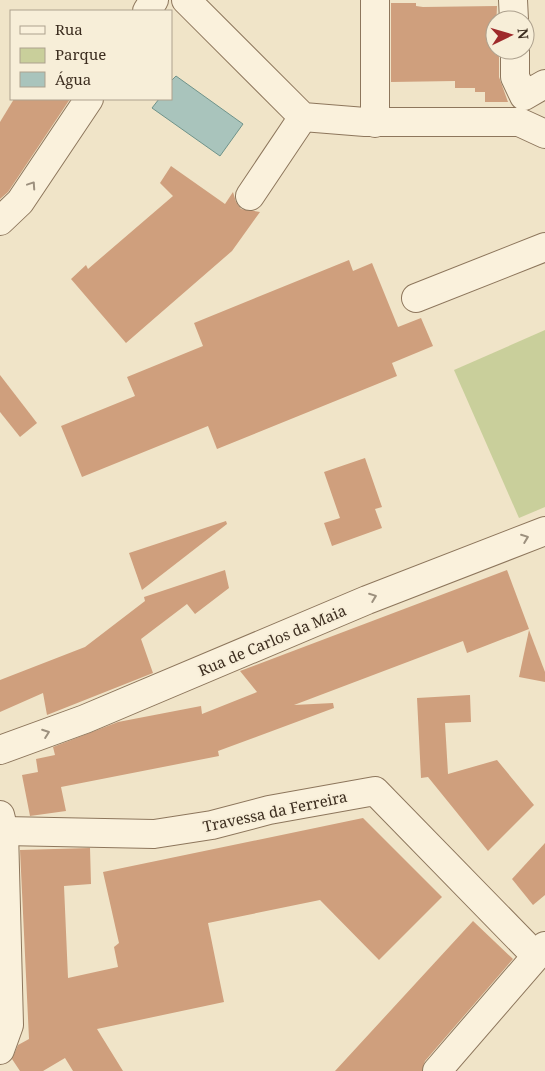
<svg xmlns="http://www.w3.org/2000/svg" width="545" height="1071" font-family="'Noto Serif',serif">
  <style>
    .green { fill: #c9cf9b }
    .water { fill: #a9c4bc; stroke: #6f938a }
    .building { fill: #cf9f7d }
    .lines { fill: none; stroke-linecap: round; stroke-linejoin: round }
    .minor-casing { stroke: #8d765c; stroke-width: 30 }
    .minor { stroke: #faf1dc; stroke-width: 28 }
    .oneway { stroke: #9c907e }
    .labels { text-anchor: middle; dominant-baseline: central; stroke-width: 4; stroke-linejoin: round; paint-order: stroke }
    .street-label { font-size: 15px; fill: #3d2e20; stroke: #f7eed8 }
  </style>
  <rect width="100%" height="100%" fill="#f0e4c8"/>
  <polygon class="green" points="545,330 545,507 519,518 454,370"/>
  <polygon class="water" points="176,76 243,124 220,156 152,108 159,99 171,99 171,81"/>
  <g class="building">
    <polygon points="391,3 416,3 416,6 423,7 497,6 495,50 499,50 499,77 508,102 485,102 485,92 475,92 475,88 455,88 455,81 391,82"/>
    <polygon points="14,99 70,99 8,192 0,199 0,122"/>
    <polygon points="171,166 225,204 233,192 236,202 241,209 260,212 232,251 126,343 71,279 86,265 88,269 173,196 160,183"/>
    <polygon points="349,260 353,271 372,263 398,327 421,318 433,346 392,363 397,376 217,449 208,426 82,477 61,426 135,396 127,377 203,346 194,323"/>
    <polygon points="0,375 37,423 20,437 0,412"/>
    <polygon points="365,458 382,507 375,509 382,528 332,546 324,523 340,518 324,472"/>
    <polygon points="226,521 227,524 142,590 129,553"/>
    <polygon points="225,570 229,588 195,614 187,604 141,639 153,673 47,715 43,693 0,712 0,680 85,647 145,601 144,597"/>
    <polygon points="507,570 529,629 467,653 463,641 294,705 333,703 334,708 218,751 219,756 61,787 66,811 30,816 22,775 38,772 36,759 55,755 53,747 118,722 201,706 202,714 257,692 240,671"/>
    <polygon points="529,630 545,672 545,682 519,677"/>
    <polygon points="470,695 471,722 445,723 448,774 497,760 534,805 488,851 428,777 421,778 417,698"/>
    <polygon points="363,818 442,897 379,960 320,900 208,923 224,1002 97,1029 123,1071 73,1071 65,1058 43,1071 20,1071 12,1059 18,1045 29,1039 20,850 90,848 91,884 64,886 68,978 118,967 114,947 119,943 103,872"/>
    <polygon points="545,843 545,895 533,905 512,879"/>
    <polygon points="473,921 513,959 425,1061 422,1071 335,1071"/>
  </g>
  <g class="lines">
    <g class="minor-casing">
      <g id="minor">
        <polyline points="186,0 303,117 365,122 519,122 545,134"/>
        <polyline points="375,0 375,123"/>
        <polyline points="513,0 514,20"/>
        <polyline points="147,11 154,0"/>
        <polyline points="515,50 515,77 524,96 545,84"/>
        <polyline points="250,196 303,117"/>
        <polyline points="0,221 20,202 89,99"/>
        <polyline points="416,298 545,247"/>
        <polyline points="0,750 85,719 367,600 545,531"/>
        <polyline points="4,831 154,834 212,825 269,810 375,791 536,956"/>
        <polyline points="0,1050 9,1025 4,831 0,815"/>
        <polyline points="437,1071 545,946"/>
      </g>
    </g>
    <use href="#minor" class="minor"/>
  </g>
  <defs><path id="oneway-chevron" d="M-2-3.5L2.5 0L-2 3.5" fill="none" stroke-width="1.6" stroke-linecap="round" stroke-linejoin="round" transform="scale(1.25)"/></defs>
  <g class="oneway">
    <use href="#oneway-chevron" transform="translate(32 185) rotate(-56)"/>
    <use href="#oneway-chevron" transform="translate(525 538) rotate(-21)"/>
    <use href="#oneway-chevron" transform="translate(373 597) rotate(-21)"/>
    <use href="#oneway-chevron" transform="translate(46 733) rotate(-20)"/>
  </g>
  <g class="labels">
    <g class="street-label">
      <text transform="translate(272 640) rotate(-23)">Rua de Carlos da Maia</text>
      <text transform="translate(275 811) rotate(-12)">Travessa da Ferreira</text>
    </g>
  </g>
  <rect x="10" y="10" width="162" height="90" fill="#f7eed8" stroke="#ada18e"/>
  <rect x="20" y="26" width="25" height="8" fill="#faf1dc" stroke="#ada18e"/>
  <text x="55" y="35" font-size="15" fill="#3d2e20">Rua</text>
  <rect x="20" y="48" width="25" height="15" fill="#c9cf9b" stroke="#ada18e"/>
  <text x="55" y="60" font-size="15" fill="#3d2e20">Parque</text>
  <rect x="20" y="72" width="25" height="15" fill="#a9c4bc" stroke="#ada18e"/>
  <text x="55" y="85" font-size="15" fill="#3d2e20">Água</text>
  <g transform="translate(510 35) rotate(85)"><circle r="24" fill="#f7eed8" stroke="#ada18e"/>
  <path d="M0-4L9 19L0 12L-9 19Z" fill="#9e2a2b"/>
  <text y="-8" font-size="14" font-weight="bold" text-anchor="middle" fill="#3d2e20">N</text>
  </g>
</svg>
